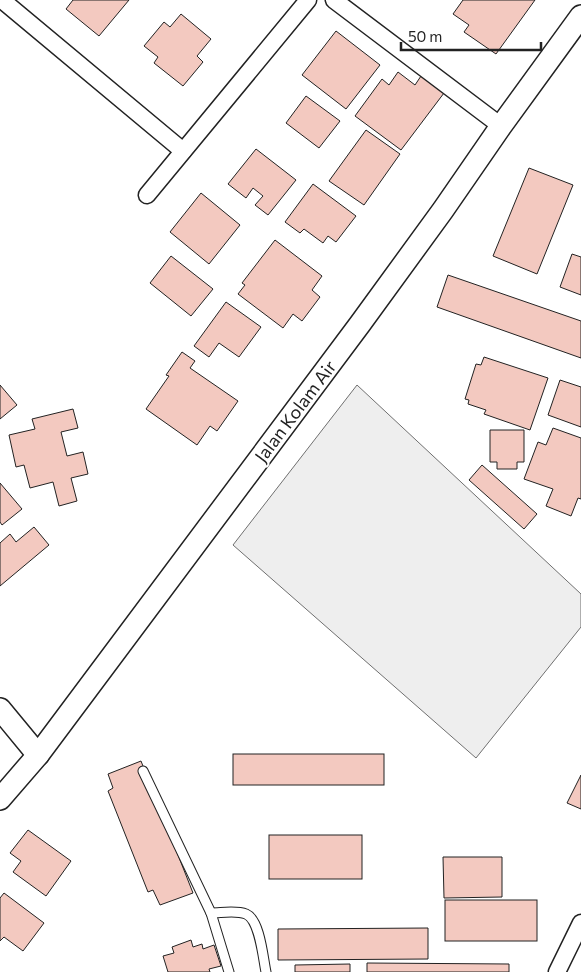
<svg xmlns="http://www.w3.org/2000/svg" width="581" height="972" font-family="Commissioner,sans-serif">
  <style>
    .pitch { fill: #eee; stroke: #6f6f6f }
    .building { fill: #f3c9c0; stroke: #222 }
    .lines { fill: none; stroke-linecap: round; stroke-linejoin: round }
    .service-casing { stroke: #222; stroke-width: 11 }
    .minor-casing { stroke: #222; stroke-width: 19 }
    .tertiary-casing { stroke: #222; stroke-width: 24 }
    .service { stroke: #fff; stroke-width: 9 }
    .minor { stroke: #fff; stroke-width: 16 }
    .tertiary { stroke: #fff; stroke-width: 21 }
    .labels { text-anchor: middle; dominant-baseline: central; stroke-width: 4; stroke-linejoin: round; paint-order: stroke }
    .street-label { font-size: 18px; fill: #222; stroke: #fff }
  </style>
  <rect width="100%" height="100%" fill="#fff"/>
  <polygon class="pitch" points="357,385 581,594 581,627 476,758 233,545"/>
  <g class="building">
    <polygon points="73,0 129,0 99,36 66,9"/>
    <polygon points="463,0 535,0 496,54 464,32 469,25 453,14"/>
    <polygon points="181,14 211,39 197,56 203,62 183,86 154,63 158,57 144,46 164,22 170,27"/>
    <polygon points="336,31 380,65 346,109 302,75"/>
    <polygon points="398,72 415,85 421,76 444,93 401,150 355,116 382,79 389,85"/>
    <polygon points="306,96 340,121 319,148 286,123"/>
    <polygon points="366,130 400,154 364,205 329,181"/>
    <polygon points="256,149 296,180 268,215 255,205 263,196 253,188 246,198 228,184"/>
    <polygon points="529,168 573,185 537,274 493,256"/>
    <polygon points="313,184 356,216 336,242 328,236 323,243 304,229 300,233 285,222"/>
    <polygon points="201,193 240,225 209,264 170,232"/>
    <polygon points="275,240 322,276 312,290 320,297 302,321 293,314 283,328 238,294 245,285 242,283"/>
    <polygon points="572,254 581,257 581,295 560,287"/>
    <polygon points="171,256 213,289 191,316 150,283"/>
    <polygon points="448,275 581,321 581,358 437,307"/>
    <polygon points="226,302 261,327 239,357 219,343 209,357 194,346"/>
    <polygon points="182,352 195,361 190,368 238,401 217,431 210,426 197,445 146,409 169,376 166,375"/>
    <polygon points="484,357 548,378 530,430 484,414 486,410 468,404 469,400 465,399 476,364 481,365"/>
    <polygon points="560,380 581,387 581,427 548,415"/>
    <polygon points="0,385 17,405 0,419"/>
    <polygon points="73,409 78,428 61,432 67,456 83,452 88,474 71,478 77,501 59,506 53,482 30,488 24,465 16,467 9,435 35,429 32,419"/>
    <polygon points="553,428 581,438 581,499 578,498 571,516 546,506 553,489 524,479 538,442 546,445"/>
    <polygon points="490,430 524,430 524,462 517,462 517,469 497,469 497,462 490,462"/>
    <polygon points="482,465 537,514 524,529 469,480"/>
    <polygon points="0,483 22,509 2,525 0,522"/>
    <polygon points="34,527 49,545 0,586 0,543 10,534 16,542"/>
    <rect x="233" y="754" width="151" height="31"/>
    <polygon points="141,761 193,893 160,905 153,890 148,892 108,791 113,788 108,774"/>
    <polygon points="581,775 581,809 567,803"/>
    <polygon points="28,830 71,861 46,896 13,872 21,861 10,853"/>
    <rect x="269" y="835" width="93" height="44"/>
    <polygon points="443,857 502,857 502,897 444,898"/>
    <polygon points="4,893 44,923 23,951 4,937 0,941 0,898"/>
    <rect x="445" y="900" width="92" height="41"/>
    <polygon points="428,928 428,959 278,960 278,929"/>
    <polygon points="191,940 193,947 202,944 203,949 214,945 221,966 209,969 210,972 168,972 163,956 174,953 172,947"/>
    <polygon points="367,963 509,964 509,972 367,972"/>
    <polygon points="350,964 350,972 295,972 295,965"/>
  </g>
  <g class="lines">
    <g class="service-casing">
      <g id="service">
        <path d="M143,771L211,913C221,913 236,910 246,914C260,920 263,958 266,972"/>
        <polyline points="211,913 229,972"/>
      </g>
    </g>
    <g class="minor-casing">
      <g id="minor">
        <polyline points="2,0 183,151"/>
        <polyline points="334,0 501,126"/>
        <polyline points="147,195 308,0"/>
        <polyline points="557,972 581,923"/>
      </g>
    </g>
    <g class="tertiary-casing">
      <g id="tertiary">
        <polyline points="0,709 38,755"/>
        <polyline points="0,799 38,755 360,324 443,210 501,126 581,16"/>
      </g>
    </g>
    <use href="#service" class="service"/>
    <use href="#minor" class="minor"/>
    <use href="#tertiary" class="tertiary"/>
  </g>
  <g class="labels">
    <g class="street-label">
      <text transform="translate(295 411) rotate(-53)">Jalan Kolam Air</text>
    </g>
  </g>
  <path d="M401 42v8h140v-8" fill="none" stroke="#222222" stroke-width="2.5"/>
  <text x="408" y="42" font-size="15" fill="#222222" stroke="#ffffff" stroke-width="4" paint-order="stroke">50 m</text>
</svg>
